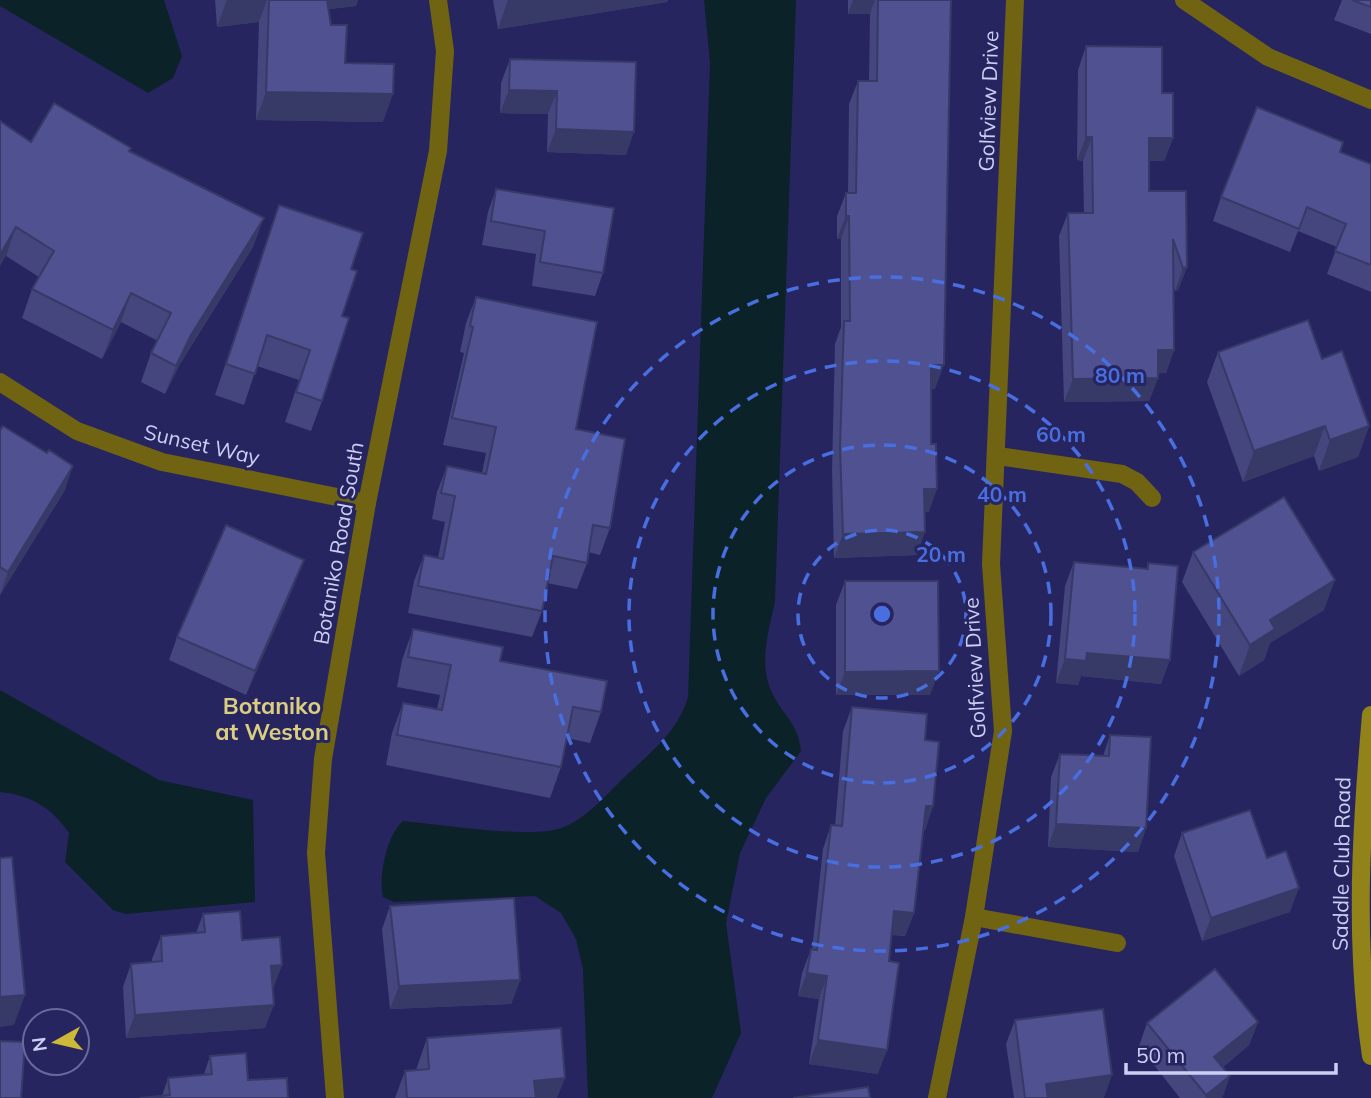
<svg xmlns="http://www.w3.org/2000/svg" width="1371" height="1098" font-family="Mulish,sans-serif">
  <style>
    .water { fill: #0b2229 }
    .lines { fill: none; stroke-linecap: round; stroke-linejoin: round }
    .street { stroke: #706413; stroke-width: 18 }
    .secondary { stroke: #91821a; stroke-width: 18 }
    .wall { fill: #44467d }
    .shaded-wall { fill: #373966 }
    .building { fill: #4f5191; stroke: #373966; stroke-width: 2 }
    .ring { fill: none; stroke: #486edf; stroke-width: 3.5; stroke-dasharray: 12 9 }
    .labels { text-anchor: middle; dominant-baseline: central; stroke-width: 6; stroke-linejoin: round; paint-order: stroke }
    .street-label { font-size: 21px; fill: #cbcff4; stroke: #272560 }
    .neighbourhood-label { font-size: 23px; font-weight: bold; fill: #dbce80; stroke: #272560 }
    .centre { fill: #486edf; stroke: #272560; stroke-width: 3.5 }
    .ring-label { font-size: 21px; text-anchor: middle; font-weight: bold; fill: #486edf; stroke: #272560; stroke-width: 6; stroke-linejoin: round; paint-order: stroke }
  </style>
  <rect width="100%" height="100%" fill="#272560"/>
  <g class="water">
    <polygon points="0,0 164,0 182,56 173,78 148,93 0,6"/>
    <path d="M704,0H796L775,601C769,631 758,663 772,693C783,716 798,722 801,751L766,798L740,853L726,923L741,1033L712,1098H588L583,969L576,939L561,913L535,896L394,902L383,897C378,876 387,835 403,821C440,824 534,840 564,827C589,817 610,790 630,772C655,749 678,730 688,697L710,63Z"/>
    <path d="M0,690L159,780L253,800L255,902L126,914L113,910L65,862L69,833C52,808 31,795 0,792Z"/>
  </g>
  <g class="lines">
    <g class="street">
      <polyline points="1184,0 1268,57 1371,100"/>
      <polyline points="0,382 77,431 162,462 367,503"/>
      <polyline points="998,456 1122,474 1137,482 1152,498"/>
      <polyline points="974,917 1117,943"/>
      <polyline points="335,1098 316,853 323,759 367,503 438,151 445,51 438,0"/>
      <polyline points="937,1098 974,917 1003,731 991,564 1015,0"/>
    </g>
    <path class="secondary" d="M1371,715C1361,829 1354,942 1371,1056"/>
  </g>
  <g class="wall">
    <polygon points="215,0 358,0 356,6 328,9 331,25 345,63 383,122 256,120 259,22 217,27"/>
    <polygon points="493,0 668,0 667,2 498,29"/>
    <polygon points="848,0 951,0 935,389 931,389 929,512 925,512 917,555 834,558 832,470 835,344 841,327 841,239 837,239 837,216 846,193 848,193 849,104 858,81 869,81 870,14 848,14"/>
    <polygon points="1342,0 1371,0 1371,34 1334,20"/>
    <polygon points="1086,46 1162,93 1173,138 1164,161 1149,161 1149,191 1187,267 1178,290 1175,291 1174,288 1174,350 1166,373 1158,373 1158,378 1149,401 1064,402 1059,236 1068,213 1084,213 1083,161 1077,160 1078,70"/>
    <polygon points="510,59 636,62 626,155 547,152 548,114 500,113 501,83"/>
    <polygon points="31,142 131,148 130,151 253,247 180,364 165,394 141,382 151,353 158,341 121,322 102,359 22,318 32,289 39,277 6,256"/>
    <polygon points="1340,152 1371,164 1371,292 1327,274 1337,247 1298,231 1290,252 1213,221 1221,197"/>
    <polygon points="496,189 603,273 595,296 532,286 536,254 482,245 488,212"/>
    <polygon points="279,205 351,269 342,316 322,401 311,431 285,422 299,380 257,366 244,405 215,395"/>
    <polygon points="476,297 576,429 610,528 600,555 588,552 587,563 577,589 547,583 542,611 532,637 408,613 414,581 424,555 438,558 445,522 432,519 437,492 447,466 482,473 486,453 443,445 464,353 460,352 466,323"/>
    <polygon points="1218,352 1369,426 1358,457 1319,471 1314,456 1243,482 1207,382"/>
    <polygon points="0,428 65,490 0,595"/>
    <polygon points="1193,552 1324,610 1270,643 1264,660 1239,676 1182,582"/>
    <polygon points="1074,562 1146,569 1148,563 1161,684 1081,676 1078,685 1056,683 1065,586"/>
    <polygon points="845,581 930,695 836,695 836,605"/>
    <polygon points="295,583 246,695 169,660 177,637"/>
    <polygon points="413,629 500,661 601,712 590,743 567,738 561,767 550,798 386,765 392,733 403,703 437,709 440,695 397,687 402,660"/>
    <polygon points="852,707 925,740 933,806 925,830 923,829 914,913 905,936 892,935 878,1074 809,1064 819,999 798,996 802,973 811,949 812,950 823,849 831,825 835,826 843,731"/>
    <polygon points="1110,735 1146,828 1138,852 1048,847 1051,777 1060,754 1103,756"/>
    <polygon points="1182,833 1267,858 1290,912 1202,941 1174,856"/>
    <polygon points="390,906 520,980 511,1004 390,1009 382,929"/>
    <polygon points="203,914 282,965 272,989 265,1028 126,1038 123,987 131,964 152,962 152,959 161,936 196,933"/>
    <polygon points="1015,1020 1104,1098 1014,1098 1006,1044"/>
    <polygon points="1258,1022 1249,1045 1223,1067 1230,1076 1222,1098 1180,1098 1139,1046 1147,1023"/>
    <polygon points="427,1038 557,1098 395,1098 405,1071 416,1070"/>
    <polygon points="210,1056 248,1080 288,1098 162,1096 168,1078 204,1074"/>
  </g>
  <g class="shaded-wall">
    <polygon points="227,0 267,0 259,22 217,27"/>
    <polygon points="319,0 358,0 356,6 315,11"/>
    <polygon points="508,0 668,0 667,2 498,29"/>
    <polygon points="853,0 875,0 870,14 848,14"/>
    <polygon points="509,90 557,91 548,114 500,113"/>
    <polygon points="266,92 393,94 383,122 256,120"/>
    <polygon points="556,129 634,132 626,155 547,152"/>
    <polygon points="1086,137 1092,137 1083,161 1077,160"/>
    <polygon points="1149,138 1173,138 1164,161 1140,161"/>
    <polygon points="846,216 849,216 841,239 837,239"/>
    <polygon points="264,218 253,247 180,364 165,394 176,366 191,335"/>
    <polygon points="16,227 6,256 0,266 0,255"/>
    <polygon points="1187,267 1178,290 1175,291 1183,268"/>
    <polygon points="131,293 121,322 102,359 113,330"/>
    <polygon points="1158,350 1174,350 1166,373 1149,374"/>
    <polygon points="931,365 944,365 935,389 923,389"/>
    <polygon points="1158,378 1149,401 1064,402 1073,379"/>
    <polygon points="1325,426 1314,456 1243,482 1254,451"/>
    <polygon points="1369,426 1358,457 1319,471 1330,440"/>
    <polygon points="73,466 65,490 0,595 8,572"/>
    <polygon points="924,489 937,489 929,512 915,513"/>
    <polygon points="925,532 917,555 834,558 843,534"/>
    <polygon points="304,560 295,583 246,695 255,671"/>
    <polygon points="1335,580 1324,610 1270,643 1264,660 1239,676 1250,645 1270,620"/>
    <polygon points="1087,653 1170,660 1161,684 1081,676 1078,685 1056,683 1065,659"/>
    <polygon points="939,671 930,695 836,695 845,672"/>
    <polygon points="926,806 933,806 925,830 918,829"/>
    <polygon points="1056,824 1146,828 1138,852 1048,847"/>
    <polygon points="1299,888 1290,912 1202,941 1211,918"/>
    <polygon points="894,911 914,913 905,936 886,934"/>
    <polygon points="282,965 273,989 262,990 271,966"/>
    <polygon points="807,973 827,976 819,999 798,996"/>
    <polygon points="520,980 511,1004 390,1009 399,986"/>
    <polygon points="25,995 14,1025 0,1027 0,997"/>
    <polygon points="274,1005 265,1028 126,1038 135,1015"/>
    <polygon points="1258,1022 1249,1045 1206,1081 1214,1057"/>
    <polygon points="818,1040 887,1050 878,1074 809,1064"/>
    <polygon points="1112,1075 1104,1098 1041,1098 1046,1084"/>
    <polygon points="1230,1076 1222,1098 1205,1098 1206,1095"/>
    <polygon points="565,1078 557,1098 528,1098 534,1081"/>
  </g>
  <g class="building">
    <polygon points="269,0 327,0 331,25 347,25 345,63 394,64 393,94 266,92"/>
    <polygon points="878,0 951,0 944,365 931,365 931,444 936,444 937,489 924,489 925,532 843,534 840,447 844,321 850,321 849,216 846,216 846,193 856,193 858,81 877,81"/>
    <polygon points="1352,0 1371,0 1371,7"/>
    <polygon points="1086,46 1162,47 1162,93 1173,93 1173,138 1149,138 1149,191 1186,191 1187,267 1183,268 1173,239 1174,350 1158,350 1158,378 1073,379 1068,213 1093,213 1092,137 1086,137"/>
    <polygon points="510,59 636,62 634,132 556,129 557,91 509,90"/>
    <polygon points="54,103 131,148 129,151 264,218 191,335 176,366 151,353 171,313 131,293 113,330 32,289 54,251 16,227 0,255 0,121 31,142"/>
    <polygon points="1257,107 1343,142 1340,152 1371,164 1371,265 1335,251 1346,224 1307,207 1299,229 1221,197"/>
    <polygon points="496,189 614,208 603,273 540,262 545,231 491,221"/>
    <polygon points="279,205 363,233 351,269 357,271 342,316 349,318 322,401 296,392 310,350 267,335 255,374 226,364"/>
    <polygon points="476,297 597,322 576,429 625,439 610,528 593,525 587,563 553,556 542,611 418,586 424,555 443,559 455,496 441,493 447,466 486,474 496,427 452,418 473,327 470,326"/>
    <polygon points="1308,320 1322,359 1342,351 1369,426 1330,440 1325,426 1254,451 1218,352"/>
    <polygon points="3,426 47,453 49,450 73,466 8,572 0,567 0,428 1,429"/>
    <polygon points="1284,497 1335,580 1270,620 1275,629 1250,645 1193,552"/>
    <polygon points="226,525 304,560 255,671 177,637"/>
    <polygon points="1074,562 1148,569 1148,563 1178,566 1170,660 1087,653 1086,661 1065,659"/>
    <polygon points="845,581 938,581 939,671 845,672"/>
    <polygon points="413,629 503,647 500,661 607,681 601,712 573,707 561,767 397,735 403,703 442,710 451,665 408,657"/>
    <polygon points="852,707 927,714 925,740 939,742 933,806 926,806 914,913 894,911 889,961 899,963 887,1050 818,1040 827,976 807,973 811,949 817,950 831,825 842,826"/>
    <polygon points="1110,735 1151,737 1146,828 1056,824 1060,754 1109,756"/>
    <polygon points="1250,810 1267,858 1286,851 1299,888 1211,918 1182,833"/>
    <polygon points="12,857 25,995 0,997 0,858"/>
    <polygon points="514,898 520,980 399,986 390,906"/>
    <polygon points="240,911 242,940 280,937 282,965 271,966 274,1005 135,1015 131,964 162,961 161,936 205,932 203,914"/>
    <polygon points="1215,969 1258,1022 1214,1057 1230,1076 1206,1095 1147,1023"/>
    <polygon points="1103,1009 1112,1075 1046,1084 1048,1098 1025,1098 1015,1020"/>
    <polygon points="561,1028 565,1078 534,1081 536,1098 407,1098 405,1071 429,1069 427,1038"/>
    <polygon points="0,1041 25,1042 21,1098 0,1098"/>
    <polygon points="246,1053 248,1080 287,1078 288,1098 140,1098 170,1095 168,1078 212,1074 210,1056"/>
    <polygon points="868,1087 870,1098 793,1098"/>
  </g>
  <g class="ring">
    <circle cx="882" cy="614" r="84"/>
    <circle cx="882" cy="614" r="169"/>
    <circle cx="882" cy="614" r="253"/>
    <circle cx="882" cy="614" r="337"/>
  </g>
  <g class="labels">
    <g class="street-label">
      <text transform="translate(988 101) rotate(-88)">Golfview Drive</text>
      <text transform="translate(202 444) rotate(13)">Sunset Way</text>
      <text transform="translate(338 543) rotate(-80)">Botaniko Road South</text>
      <text transform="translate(974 668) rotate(-93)">Golfview Drive</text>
      <text transform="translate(1341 864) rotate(-89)">Saddle Club Road</text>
    </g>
    <g class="neighbourhood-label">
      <text x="272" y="705">Botaniko<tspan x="272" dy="26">at Weston</tspan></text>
    </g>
  </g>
  <circle cx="882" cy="614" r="10" class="centre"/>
  <g class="ring-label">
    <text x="1120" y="383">80 m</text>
    <text x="1061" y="442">60 m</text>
    <text x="1002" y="502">40 m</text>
    <text x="941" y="562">20 m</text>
  </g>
  <g transform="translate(56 1042) rotate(262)"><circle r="33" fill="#272560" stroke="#69699b" stroke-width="2"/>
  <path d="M0-5L12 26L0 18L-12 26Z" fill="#cdb938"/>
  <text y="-10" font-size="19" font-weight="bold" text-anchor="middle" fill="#cbcff4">N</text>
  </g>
  <path d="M1126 1063v10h210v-10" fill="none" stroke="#cbcff4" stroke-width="3.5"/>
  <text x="1136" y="1063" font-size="21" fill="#cbcff4" stroke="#272560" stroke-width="5" paint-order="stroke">50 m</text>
</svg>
